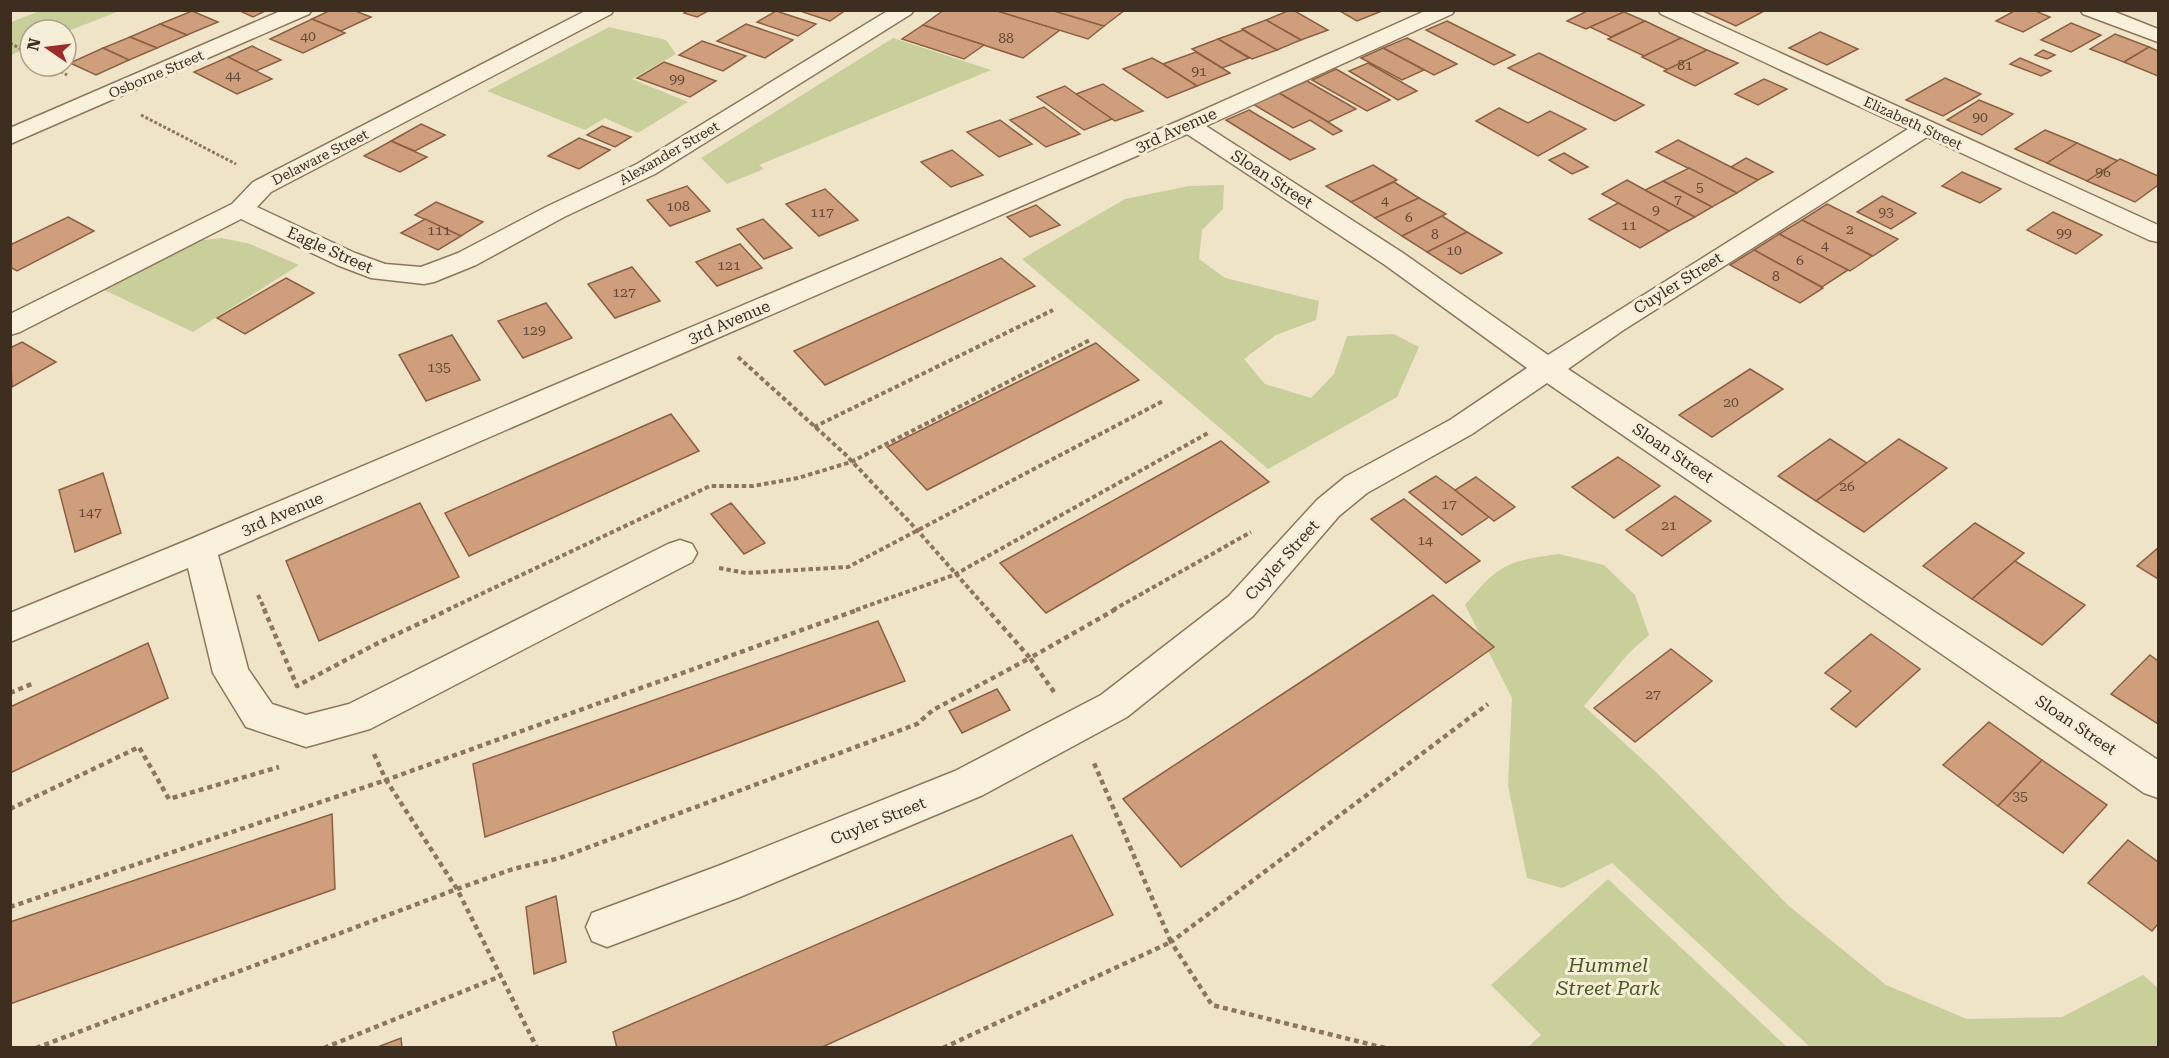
<svg xmlns="http://www.w3.org/2000/svg" width="2169" height="1058" font-family="'Roboto Serif',serif">
  <style>
    .green { fill: #c9cf9b }
    .building { fill: #cf9f7d; stroke: #8d5f41; stroke-width: 1.5 }
    .lines { fill: none; stroke-linecap: round; stroke-linejoin: round }
    .minor-casing { stroke: #8d765c; stroke-width: 3 }
    .path-far2 { stroke: #8d765c; stroke-width: 3; stroke-dasharray: 3 2; stroke-linecap: butt }
    .path-far1 { stroke: #8d765c; stroke-width: 4; stroke-dasharray: 4.5 3; stroke-linecap: butt }
    .path { stroke: #8d765c; stroke-width: 4.5; stroke-dasharray: 5 4; stroke-linecap: butt }
    .minor { fill: #faf1dc; fill-rule: evenodd }
    .labels { text-anchor: middle; dominant-baseline: central; stroke-width: 6; stroke-linejoin: round; paint-order: stroke }
    .number-label { font-size: 14px; fill: #624a37 }
    .far-street-label { font-size: 14px; fill: #3d2e20; stroke: #f7eed8 }
    .street-label { font-size: 16px; fill: #3d2e20; stroke: #f7eed8 }
    .near-park-label { font-size: 20px; font-style: italic; fill: #4d5a26; stroke: #f7eed8 }
  </style>
  <rect width="100%" height="100%" fill="#f0e4c8"/>
  <g class="green">
    <polygon points="40,11 40,10 119,11 66,32 66,30 30,30 30,47 11,55 11,22"/>
    <polygon points="609,27 666,40 676,54 632,79 688,102 638,133 605,118 585,130 487,91"/>
    <polygon points="893,38 991,70 759,165 764,169 727,184 701,158"/>
    <polygon points="1224,185 1223,209 1202,230 1199,259 1225,278 1319,301 1316,320 1276,335 1244,359 1265,384 1311,398 1334,374 1347,336 1394,334 1419,347 1397,397 1268,469 1022,259 1125,199 1189,186"/>
    <polygon points="222,238 250,244 299,265 193,332 100,288 193,241"/>
    <path d="M1559,554L1604,565L1635,595L1649,635L1629,653L1584,706L1657,773L1789,906L1886,985L1967,1019L2062,1017L2143,975L2158,988V1047H1810L1612,863L1562,888L1527,878L1508,786L1512,698L1465,605C1499,564 1507,561 1559,554Z"/>
    <polygon points="1608,879 1787,1047 1528,1047 1541,1035 1491,985"/>
  </g>
  <g class="building">
    <polygon points="238,10 267,10 253,17"/>
    <polygon points="331,10 353,10 371,17 341,31 312,19"/>
    <polygon points="689,10 708,10 708,11 697,17 684,13"/>
    <polygon points="797,10 846,10 830,21"/>
    <polygon points="944,10 994,10 1060,30 1023,58 923,25"/>
    <polygon points="994,10 1051,10 1104,26 1088,39"/>
    <polygon points="1051,10 1125,10 1104,26"/>
    <polygon points="1290,10 1293,10 1328,30 1301,40 1266,20"/>
    <polygon points="1338,10 1382,10 1382,11 1357,21"/>
    <polygon points="1589,10 1621,10 1624,12 1586,29 1567,21"/>
    <polygon points="1701,10 1766,10 1736,26"/>
    <polygon points="2016,10 2033,10 2050,17 2023,32 1996,21"/>
    <polygon points="192,11 218,22 187,35 160,24"/>
    <polygon points="776,11 816,24 798,36 757,22"/>
    <polygon points="1624,12 1645,21 1611,37 1590,27"/>
    <polygon points="312,19 345,33 303,53 270,39"/>
    <polygon points="1266,20 1301,40 1277,50 1242,29"/>
    <polygon points="1447,21 1515,55 1494,65 1426,30"/>
    <polygon points="1645,21 1681,38 1644,56 1608,39"/>
    <polygon points="2071,23 2101,35 2071,52 2041,40"/>
    <polygon points="160,24 187,35 157,48 130,37"/>
    <polygon points="746,24 793,40 765,58 717,41"/>
    <polygon points="923,25 984,45 964,59 902,39"/>
    <polygon points="1243,30 1277,50 1252,59 1218,39"/>
    <polygon points="1820,32 1858,49 1827,65 1789,48"/>
    <polygon points="2115,34 2149,47 2124,62 2090,49"/>
    <polygon points="130,37 157,48 129,60 103,48"/>
    <polygon points="1407,38 1457,64 1434,75 1383,48"/>
    <polygon points="1681,38 1707,50 1668,70 1642,57"/>
    <polygon points="1218,39 1249,58 1222,68 1192,49"/>
    <polygon points="702,41 746,56 723,71 679,55"/>
    <polygon points="252,46 281,60 256,71 228,57"/>
    <polygon points="2149,47 2158,51 2158,76 2124,62"/>
    <polygon points="103,48 129,60 96,75 70,63"/>
    <polygon points="1383,48 1424,70 1402,80 1361,58"/>
    <polygon points="1707,50 1738,63 1695,86 1664,71"/>
    <polygon points="2043,50 2055,55 2047,59 2035,55"/>
    <polygon points="1196,52 1222,68 1230,73 1197,86 1163,64"/>
    <polygon points="1539,53 1644,105 1615,121 1508,68"/>
    <polygon points="228,57 272,79 237,94 194,72"/>
    <polygon points="1152,58 1163,64 1197,86 1167,98 1123,69"/>
    <polygon points="2020,58 2051,71 2041,76 2010,64"/>
    <polygon points="664,62 716,81 690,97 637,78"/>
    <polygon points="1368,63 1417,91 1398,100 1349,71"/>
    <polygon points="1336,69 1390,100 1367,111 1312,80"/>
    <polygon points="1945,78 1981,94 1943,116 1906,100"/>
    <polygon points="1764,79 1787,89 1758,105 1735,94"/>
    <polygon points="1307,81 1356,109 1328,122 1279,93"/>
    <polygon points="1103,84 1143,111 1115,121 1076,94"/>
    <polygon points="1065,86 1076,94 1112,119 1084,130 1037,97"/>
    <polygon points="1279,93 1328,122 1342,131 1333,135 1310,120 1293,128 1253,104"/>
    <polygon points="1979,100 2013,114 1982,135 1947,120"/>
    <polygon points="1044,107 1080,134 1046,147 1010,120"/>
    <polygon points="1499,108 1528,123 1550,111 1586,129 1538,156 1476,121"/>
    <polygon points="1249,110 1315,149 1290,160 1226,120"/>
    <polygon points="1000,120 1032,144 999,157 967,132"/>
    <polygon points="421,124 445,135 415,151 391,141"/>
    <polygon points="602,126 631,137 615,147 587,135"/>
    <polygon points="2045,130 2077,143 2047,163 2015,149"/>
    <polygon points="579,138 610,150 579,169 548,156"/>
    <polygon points="1678,140 1731,167 1758,180 1737,193 1656,152"/>
    <polygon points="391,141 427,157 400,172 364,156"/>
    <polygon points="2077,143 2118,161 2087,181 2047,163"/>
    <polygon points="952,150 983,175 951,187 921,162"/>
    <polygon points="1564,153 1588,167 1572,174 1549,160"/>
    <polygon points="1746,158 1773,172 1758,180 1731,167"/>
    <polygon points="2120,159 2158,176 2158,185 2135,202 2087,181"/>
    <polygon points="1373,165 1397,180 1351,202 1326,186"/>
    <polygon points="1689,168 1737,193 1712,207 1663,181"/>
    <polygon points="1962,172 2001,189 1980,203 1942,186"/>
    <polygon points="1627,180 1645,190 1695,217 1669,231 1602,194"/>
    <polygon points="1663,181 1712,207 1695,217 1645,190"/>
    <polygon points="1394,182 1419,198 1375,218 1351,202"/>
    <polygon points="687,186 710,211 670,226 647,200"/>
    <polygon points="825,189 858,220 819,236 786,204"/>
    <polygon points="1882,196 1916,213 1891,229 1857,212"/>
    <polygon points="1419,198 1446,214 1402,236 1375,218"/>
    <polygon points="436,202 483,222 461,236 415,215"/>
    <polygon points="1618,203 1669,231 1640,248 1589,219"/>
    <polygon points="1827,204 1898,239 1873,256 1802,220"/>
    <polygon points="1036,205 1060,225 1030,237 1007,217"/>
    <polygon points="2053,212 2102,235 2076,254 2027,230"/>
    <polygon points="1442,216 1467,232 1427,252 1402,236"/>
    <polygon points="68,217 94,231 17,271 10,267 10,245"/>
    <polygon points="425,219 461,236 438,250 401,233"/>
    <polygon points="763,219 792,248 764,259 737,229"/>
    <polygon points="1802,220 1872,256 1850,271 1779,234"/>
    <polygon points="1467,232 1502,253 1461,274 1427,252"/>
    <polygon points="1779,234 1848,270 1822,287 1754,250"/>
    <polygon points="740,244 762,268 717,286 696,262"/>
    <polygon points="1754,250 1823,288 1800,303 1730,265"/>
    <polygon points="1001,258 1035,286 825,385 794,351"/>
    <polygon points="632,267 660,301 615,318 588,284"/>
    <polygon points="286,278 314,293 245,334 217,318"/>
    <polygon points="546,303 572,338 523,358 498,321"/>
    <polygon points="452,335 480,380 426,401 399,355"/>
    <polygon points="22,342 56,362 12,387 10,348"/>
    <polygon points="1096,343 1139,380 927,490 887,447"/>
    <polygon points="1750,369 1783,389 1712,437 1679,415"/>
    <polygon points="671,414 699,451 469,556 445,513"/>
    <polygon points="1830,439 1867,463 1816,501 1778,476"/>
    <polygon points="1899,439 1947,468 1864,532 1816,501"/>
    <polygon points="1221,441 1269,482 1046,613 1000,563"/>
    <polygon points="1618,457 1660,486 1614,518 1572,487"/>
    <polygon points="103,473 121,533 75,552 59,490"/>
    <polygon points="1436,476 1455,490 1489,517 1462,535 1409,492"/>
    <polygon points="1476,477 1515,507 1494,521 1455,490"/>
    <polygon points="1675,496 1711,521 1662,556 1626,530"/>
    <polygon points="1404,499 1480,561 1446,583 1371,519"/>
    <polygon points="420,503 459,577 319,641 286,561"/>
    <polygon points="731,503 765,543 744,554 711,514"/>
    <polygon points="1975,523 2024,553 1972,599 1923,566"/>
    <polygon points="2158,548 2158,579 2137,566"/>
    <polygon points="2015,561 2085,605 2042,645 1972,599"/>
    <polygon points="1433,595 1494,647 1181,867 1123,799"/>
    <polygon points="878,621 905,681 485,837 473,764"/>
    <polygon points="1871,634 1920,669 1856,727 1831,709 1851,691 1825,673"/>
    <polygon points="148,643 168,698 10,773 10,707"/>
    <polygon points="1671,649 1712,681 1635,742 1594,708"/>
    <polygon points="2150,655 2158,661 2158,724 2111,694"/>
    <polygon points="997,689 1010,710 962,733 949,711"/>
    <polygon points="1989,722 2042,760 1998,806 1943,765"/>
    <polygon points="2042,760 2107,805 2063,853 1998,806"/>
    <polygon points="332,814 335,889 10,1004 10,922"/>
    <polygon points="1072,835 1113,915 820,1048 617,1048 613,1032"/>
    <polygon points="2128,840 2158,862 2158,924 2152,931 2088,883"/>
    <polygon points="556,896 566,962 534,974 526,907"/>
    <polygon points="401,1038 402,1048 375,1048"/>
  </g>
  <g class="lines">
    <g class="minor-casing">
      <g id="minor">
        <polygon points="283,10 312,10 309,14 10,144 10,128"/>
        <polygon points="587,10 614,10 611,14 271,192 257,207 355,253 385,264 421,267 458,253 546,207 637,164 889,10 914,10 911,14 655,174 564,217 476,265 434,282 424,284 371,278 337,265 241,219 20,332 10,335 10,314 232,204 253,182"/>
        <polygon points="1427,10 1455,10 1452,14 1206,126 1403,253 1548,355 1908,129 1661,14 1658,10 1686,10 2158,225 2158,242 2149,240 1927,137 1622,331 1568,369 2158,760 2158,798 2144,793 1547,383 1472,434 1367,493 1339,516 1253,616 1127,717 983,795 740,897 607,947 592,941 586,927 592,913 718,866 955,771 1101,695 1229,596 1317,500 1345,477 1450,420 1527,368 1385,265 1187,134 218,555 248,669 272,704 306,715 349,704 668,544 680,540 692,544 697,553 692,562 370,729 306,747 246,727 213,673 188,568 10,642 10,613 188,540 1181,120"/>
        <polygon points="2080,10 2110,10 2158,29 2158,42 2083,14"/>
      </g>
    </g>
    <g class="path-far2">
      <polyline points="10,43 30,54"/>
      <polyline points="52,66 67,75"/>
      <polyline points="141,115 236,164"/>
    </g>
    <g class="path-far1">
      <polyline points="738,357 845,454 917,530 988,610"/>
      <polyline points="814,427 1053,310"/>
      <polyline points="719,568 746,573 848,567 1163,401"/>
      <polyline points="258,595 265,610"/>
      <polyline points="447,610 710,486 753,486 798,478 851,462 1090,340"/>
      <polyline points="856,610 954,575 1208,433"/>
      <polyline points="1113,610 1251,532"/>
    </g>
    <g class="path">
      <polyline points="264,609 297,686 374,645 450,609"/>
      <polyline points="1054,692 1030,658 1116,609"/>
      <polyline points="10,693 34,683"/>
      <polyline points="374,754 386,780 860,609"/>
      <polyline points="10,809 139,747 169,799 279,767"/>
      <polyline points="10,907 386,780 457,889 537,1048"/>
      <polyline points="36,1048 457,889 513,869 560,858 917,724 933,710 1030,658 987,609"/>
      <polyline points="324,1048 501,976"/>
      <polyline points="943,1048 1171,942 1094,763"/>
      <polyline points="1385,1048 1212,1005 1171,942 1488,704"/>
    </g>
    <use href="#minor" class="minor"/>
  </g>
  <g class="labels">
    <g class="number-label">
      <text x="308" y="36">40</text>
      <text x="1006" y="38">88</text>
      <text x="1685" y="65">81</text>
      <text x="1199" y="71">91</text>
      <text x="233" y="75">44</text>
      <text x="677" y="79">99</text>
      <text x="1980" y="117">90</text>
      <text x="2103" y="172">96</text>
      <text x="1700" y="187">5</text>
      <text x="1678" y="199">7</text>
      <text x="1385" y="200">4</text>
      <text x="678" y="206">108</text>
      <text x="1656" y="210">9</text>
      <text x="822" y="212">117</text>
      <text x="1886" y="212">93</text>
      <text x="1409" y="217">6</text>
      <text x="1629" y="225">11</text>
      <text x="1850" y="229">2</text>
      <text x="439" y="230">111</text>
      <text x="2064" y="233">99</text>
      <text x="1435" y="234">8</text>
      <text x="1825" y="245">4</text>
      <text x="1454" y="250">10</text>
      <text x="1800" y="260">6</text>
      <text x="729" y="265">121</text>
      <text x="1776" y="276">8</text>
      <text x="624" y="292">127</text>
      <text x="534" y="330">129</text>
      <text x="439" y="367">135</text>
      <text x="1731" y="402">20</text>
      <text x="1847" y="486">26</text>
      <text x="1449" y="504">17</text>
      <text x="90" y="512">147</text>
      <text x="1669" y="525">21</text>
      <text x="1425" y="540">14</text>
      <text x="1653" y="694">27</text>
      <text x="2020" y="796">35</text>
    </g>
    <g class="far-street-label">
      <text transform="translate(156 74) rotate(-23)">Osborne Street</text>
      <text transform="translate(1913 123) rotate(25)">Elizabeth Street</text>
      <text transform="translate(669 153) rotate(-30)">Alexander Street</text>
      <text transform="translate(320 157) rotate(-27)">Delaware Street</text>
    </g>
    <g class="street-label">
      <text transform="translate(1176 130) rotate(-24)">3rd Avenue</text>
      <text transform="translate(1272 179) rotate(33)">Sloan Street</text>
      <text transform="translate(330 250) rotate(24)">Eagle Street</text>
      <text transform="translate(1678 283) rotate(-32)">Cuyler Street</text>
      <text transform="translate(729 322) rotate(-23)">3rd Avenue</text>
      <text transform="translate(1673 453) rotate(34)">Sloan Street</text>
      <text transform="translate(282 514) rotate(-23)">3rd Avenue</text>
      <text transform="translate(1282 560) rotate(-48)">Cuyler Street</text>
      <text transform="translate(2076 725) rotate(34)">Sloan Street</text>
      <text transform="translate(878 821) rotate(-22)">Cuyler Street</text>
    </g>
    <g class="near-park-label">
      <text x="1608" y="965">Hummel<tspan x="1608" dy="23">Street Park</tspan></text>
    </g>
  </g>
  <rect width="2169" height="1058" fill="none" stroke="#3d2e20" stroke-width="24"/>
  <g transform="translate(48 48) rotate(284)"><circle r="28" fill="#f7eed8" stroke="#ada18e" stroke-width="1.5"/>
  <path d="M0-4.5L10 22L0 15L-10 22Z" fill="#9e2a2b"/>
  <text y="-9" font-size="16" font-weight="bold" text-anchor="middle" fill="#3d2e20">N</text>
  </g>
</svg>
